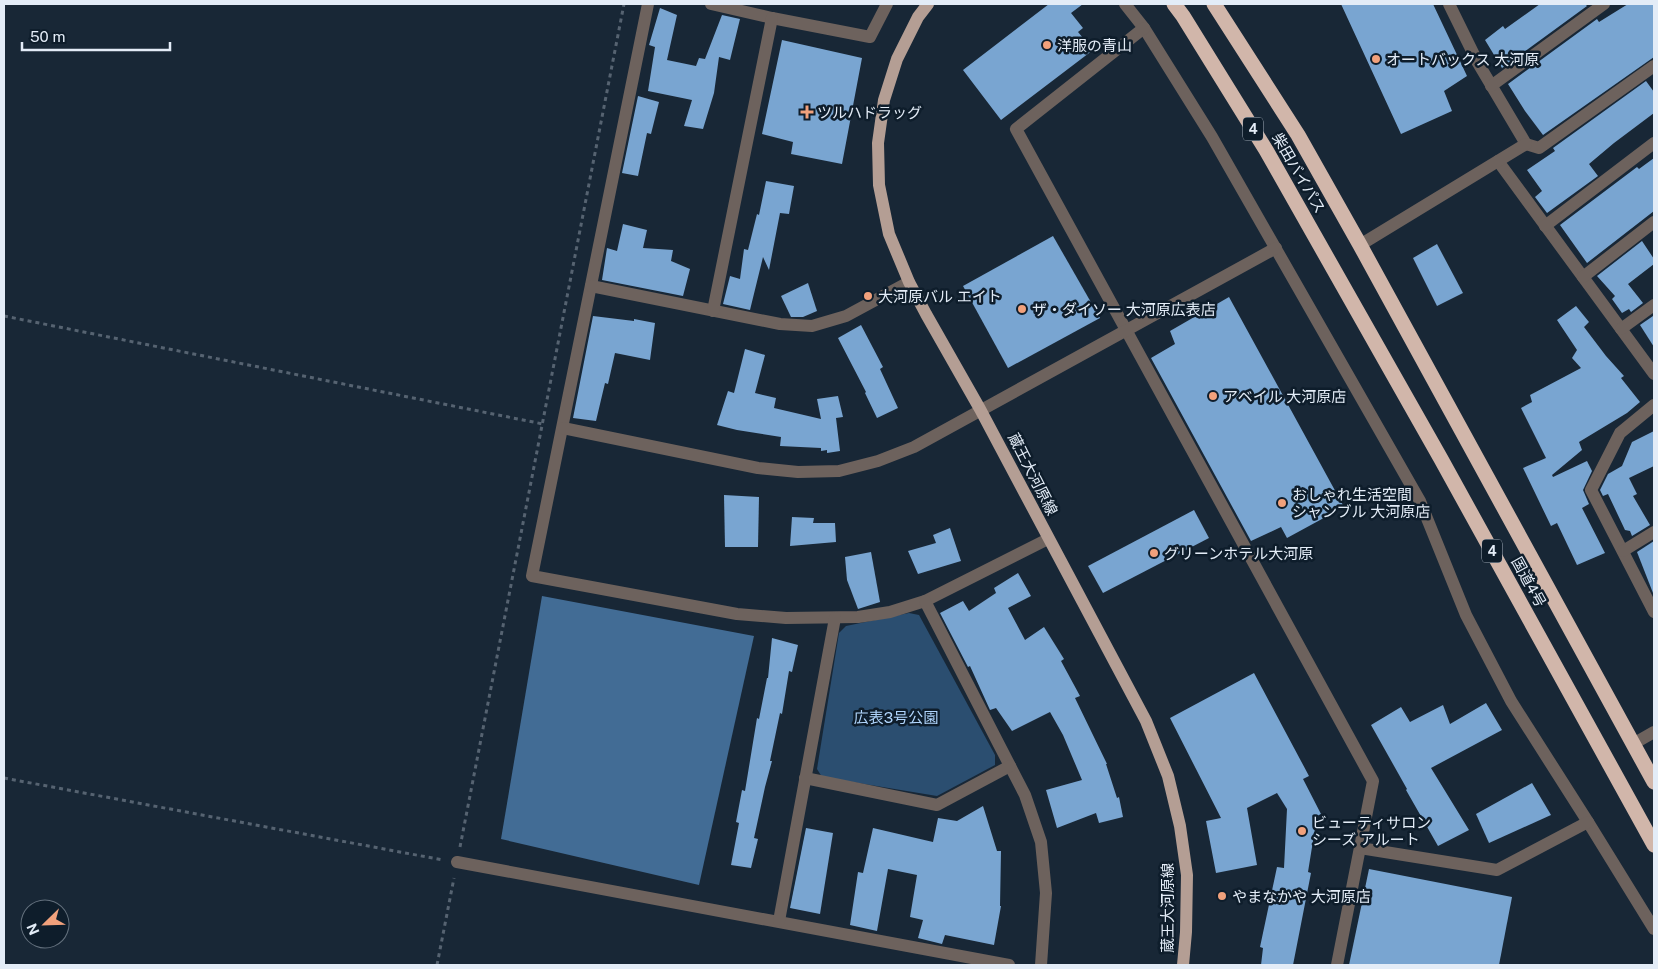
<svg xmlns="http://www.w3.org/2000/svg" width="1658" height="969" font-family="'Public Sans','Noto Sans JP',sans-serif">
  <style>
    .green { fill: #2b4e70 }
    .water { fill: #426c95 }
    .building { fill: #79a5d1 }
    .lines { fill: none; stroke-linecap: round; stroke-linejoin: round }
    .path { stroke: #566371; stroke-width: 3; stroke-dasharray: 4 4; stroke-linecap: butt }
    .minor { stroke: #6d625d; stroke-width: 12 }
    .major { stroke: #b49e94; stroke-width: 12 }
    .highway { stroke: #d1b6aa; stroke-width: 15 }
    .poi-dot { fill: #f1a17c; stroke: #0e1d2b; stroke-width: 2 }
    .labels { text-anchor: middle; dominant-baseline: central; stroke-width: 5; stroke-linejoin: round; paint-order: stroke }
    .shield { fill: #0e1d2b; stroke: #a3aeba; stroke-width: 1 }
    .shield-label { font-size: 14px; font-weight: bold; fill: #e3ecf7 }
    .poi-label { font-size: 15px; fill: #e3ecf7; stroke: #0e1d2b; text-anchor: start }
    .street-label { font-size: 15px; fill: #e3ecf7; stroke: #0e1d2b }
    .park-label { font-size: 15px; fill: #b0d5fc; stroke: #0e1d2b }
  </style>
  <rect width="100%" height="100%" fill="#182736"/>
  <polygon class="green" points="909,613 919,615 995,755 995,765 937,796 822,777 817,769 839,633 846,626"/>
  <polygon class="water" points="542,596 754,636 699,885 501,839"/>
  <g class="building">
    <polygon points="1049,4 1083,4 1071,13 1083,28 1078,32 1093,50 1001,120 963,70"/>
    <polygon points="1341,4 1433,4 1467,76 1444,91 1452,111 1401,134"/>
    <polygon points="1540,4 1585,4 1587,6 1502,68 1485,40 1503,26 1505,29"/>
    <polygon points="1628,4 1654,4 1654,57 1543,135 1525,111 1508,84 1597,19 1599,22"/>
    <polygon points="660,8 677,15 667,60 696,66 699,58 705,59 722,15 740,19 730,60 719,57 714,93 703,129 684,126 692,100 648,91 655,47 649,45"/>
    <polygon points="782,40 862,58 842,164 791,154 793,142 762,134"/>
    <polygon points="1646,81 1654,92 1654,113 1614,143 1589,164 1598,176 1547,213 1535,197 1542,191 1527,170 1555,151 1553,148"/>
    <polygon points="638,96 659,102 651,134 647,133 638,176 622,173"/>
    <polygon points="1654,158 1654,211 1587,263 1560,225 1637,167 1639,169"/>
    <polygon points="766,181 794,186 789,214 780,213 769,270 763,257 750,310 723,304 730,276 740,279 744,249 748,250 757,214 759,215"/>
    <polygon points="623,224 647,230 643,248 673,250 671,261 690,269 683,296 602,280 607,248 617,251"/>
    <polygon points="1053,236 1100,318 1008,368 963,286"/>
    <polygon points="1642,241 1654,259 1654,264 1628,284 1643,303 1631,312 1629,309 1622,313 1612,299 1615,296 1597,276"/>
    <polygon points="1437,244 1463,293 1437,306 1413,258"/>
    <polygon points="808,283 817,311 803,317 791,317 781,296"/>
    <polygon points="1229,297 1344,507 1287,538 1281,527 1251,541 1151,358 1175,344 1170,331"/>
    <polygon points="1576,306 1589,322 1584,327 1606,356 1624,376 1621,378 1640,402 1627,413 1579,442 1582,450 1552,475 1553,477 1587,461 1592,471 1583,490 1589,504 1582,508 1605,553 1577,565 1557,523 1551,526 1523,468 1546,458 1521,408 1532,402 1530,395 1581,368 1572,358 1577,350 1557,320"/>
    <polygon points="593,316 634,321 634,319 655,323 650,360 615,353 608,384 605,383 596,421 573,418"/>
    <polygon points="1653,316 1654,318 1654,347 1640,325"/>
    <polygon points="861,325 883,367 880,369 898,408 877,418 865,393 866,392 838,338"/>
    <polygon points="745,349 765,355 755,393 776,398 774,408 821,419 817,399 838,396 843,417 836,418 840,451 827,453 827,450 821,451 821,448 780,446 781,437 737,430 717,425 728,391 734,393"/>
    <polygon points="1654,431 1654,466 1629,478 1637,494 1633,496 1650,525 1632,536 1630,531 1625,530 1608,494 1603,496 1600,490 1608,474 1622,466 1632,442"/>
    <polygon points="724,495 759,497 758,547 725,547"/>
    <polygon points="1194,510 1209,538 1103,593 1088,566"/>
    <polygon points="792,517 814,518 813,523 835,523 836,542 790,546"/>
    <polygon points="950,528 961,561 918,574 908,551 936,543 933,535"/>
    <polygon points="1654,541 1654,592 1653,593 1637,552"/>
    <polygon points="871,552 880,602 858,609 847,580 845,557"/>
    <polygon points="1018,573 1031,596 1008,608 1025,640 1044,627 1064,659 1061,661 1080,696 1075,698 1107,764 1106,764 1117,798 1119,797 1123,817 1099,823 1096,813 1057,828 1046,790 1082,780 1063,735 1050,712 1012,731 996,708 990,710 970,666 968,667 940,613 963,601 969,611 996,593 994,588"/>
    <polygon points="772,638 798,645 792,672 789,671 782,714 780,713 770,761 772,761 765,787 754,838 758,839 751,868 731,865 739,823 736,822 742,790 745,791 757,718 759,719 767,678 768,678"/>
    <polygon points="1254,673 1309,776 1303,779 1321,814 1317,816 1308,872 1311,873 1293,965 1261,965 1263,948 1260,947 1277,867 1284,868 1287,809 1277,793 1247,808 1257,865 1216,873 1206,821 1221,818 1170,718"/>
    <polygon points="1486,703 1502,730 1431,768 1469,830 1438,846 1406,790 1407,789 1371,725 1401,707 1410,722 1443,705 1450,724"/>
    <polygon points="1532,783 1551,815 1489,843 1476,814"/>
    <polygon points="983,806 997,851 1001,851 1000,906 1001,906 994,945 945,935 942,944 918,938 923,920 910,917 917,875 888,869 877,931 850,925 858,872 863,873 873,828 933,842 938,818 957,821"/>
    <polygon points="806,828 833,833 820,914 790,908"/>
    <polygon points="1369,869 1512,897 1499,965 1349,965"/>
  </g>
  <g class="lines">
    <g class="path">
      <polyline points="4,316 543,424"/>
      <polyline points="4,778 443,860"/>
      <polyline points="460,847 624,4"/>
      <polyline points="437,965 454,878"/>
    </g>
    <g class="minor">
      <polyline points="648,4 532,576 737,614 786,618 858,617 890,612 925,601 1048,539"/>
      <polyline points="711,4 772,18 870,37 887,4"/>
      <polyline points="1125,4 1144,28 1212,137 1420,501 1466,615 1511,701 1588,822 1654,929"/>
      <polyline points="1449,4 1478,63 1526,144 1539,148 1654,66"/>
      <polyline points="1144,28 1016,129 1373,781 1337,965"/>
      <polyline points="1491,86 1604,4"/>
      <polyline points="1498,161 1654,374"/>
      <polyline points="1545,226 1654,143"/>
      <polyline points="1360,245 1526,144"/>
      <polyline points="1583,277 1654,222"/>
      <polyline points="591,286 780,324 812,326 846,316 909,282"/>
      <polyline points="713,311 772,18"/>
      <polyline points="1621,329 1654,305"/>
      <polyline points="1654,405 1620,433 1591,490 1654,612"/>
      <polyline points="563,428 758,468 798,472 839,471 878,461 914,447 1276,248"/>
      <polyline points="1623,551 1654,532"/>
      <polyline points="925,601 1025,795 1041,842 1046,893 1041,965"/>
      <polyline points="1633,744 1654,732"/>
      <polyline points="805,778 937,805 1010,766"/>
      <polyline points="1360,848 1497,870 1588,822"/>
      <polyline points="457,862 1009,965"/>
      <polyline points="779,921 835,618"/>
    </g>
    <polyline class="major" points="928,4 918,17 897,59 884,100 878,143 879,185 889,234 909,282 926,314 980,409 1146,721 1168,776 1180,826 1187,875 1186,932 1183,965"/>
    <g class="highway">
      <polyline points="1174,4 1183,16 1266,150 1441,459 1654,845"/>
      <polyline points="1214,4 1298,135 1360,245 1654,782"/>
    </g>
  </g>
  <g class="poi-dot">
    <circle cx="1047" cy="45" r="5"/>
    <circle cx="1376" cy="59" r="5"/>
    <path d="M804.5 104.5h5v5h5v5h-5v5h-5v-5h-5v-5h5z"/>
    <circle cx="868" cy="296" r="5"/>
    <circle cx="1022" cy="309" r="5"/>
    <circle cx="1213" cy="396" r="5"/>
    <circle cx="1282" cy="503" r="5"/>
    <circle cx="1154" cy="553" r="5"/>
    <circle cx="1302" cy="831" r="5"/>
    <circle cx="1222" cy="896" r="5"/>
  </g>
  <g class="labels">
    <g class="shield">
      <rect x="1243" y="117.5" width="20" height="23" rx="4"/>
      <rect x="1482" y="539.5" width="20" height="23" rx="4"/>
    </g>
    <g class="shield-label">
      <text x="1253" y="129">4</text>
      <text x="1492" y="551">4</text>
    </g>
    <g class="poi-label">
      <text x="1057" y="45">洋服の青山</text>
      <text x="1386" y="59">オートバックス 大河原</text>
      <text x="817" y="112">ツルハドラッグ</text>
      <text x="878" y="296">大河原バル エイト</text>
      <text x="1032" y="309">ザ・ダイソー 大河原広表店</text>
      <text x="1223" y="396">アベイル 大河原店</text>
      <text x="1292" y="494">おしゃれ生活空間<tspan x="1292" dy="17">シャンブル 大河原店</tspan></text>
      <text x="1164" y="553">グリーンホテル大河原</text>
      <text x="1312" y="822">ビューティサロン<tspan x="1312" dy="17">シーズ アルート</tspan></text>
      <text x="1232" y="896">やまなかや 大河原店</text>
    </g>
    <g class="street-label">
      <text transform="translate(1299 173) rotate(60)">柴田バイパス</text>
      <text transform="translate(1033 474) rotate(63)">蔵王大河原線</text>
      <text transform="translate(1529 582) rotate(61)">国道4号</text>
      <text transform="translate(1167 908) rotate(-90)">蔵王大河原線</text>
    </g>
    <g class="park-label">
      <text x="896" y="717">広表3号公園</text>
    </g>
  </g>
  <rect width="1658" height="969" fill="none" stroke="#e3ecf7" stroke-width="10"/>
  <g transform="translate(45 924) rotate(247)"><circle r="24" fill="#0e1d2b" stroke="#63707d"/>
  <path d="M0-4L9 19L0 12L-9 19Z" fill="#f1a17c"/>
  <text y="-8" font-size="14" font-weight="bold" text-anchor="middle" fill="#e3ecf7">N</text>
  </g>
  <path d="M22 42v8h148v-8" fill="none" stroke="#e3ecf7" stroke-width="2.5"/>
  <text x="30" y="42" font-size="15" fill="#e3ecf7" stroke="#0e1d2b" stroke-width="4" paint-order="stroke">50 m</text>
</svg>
